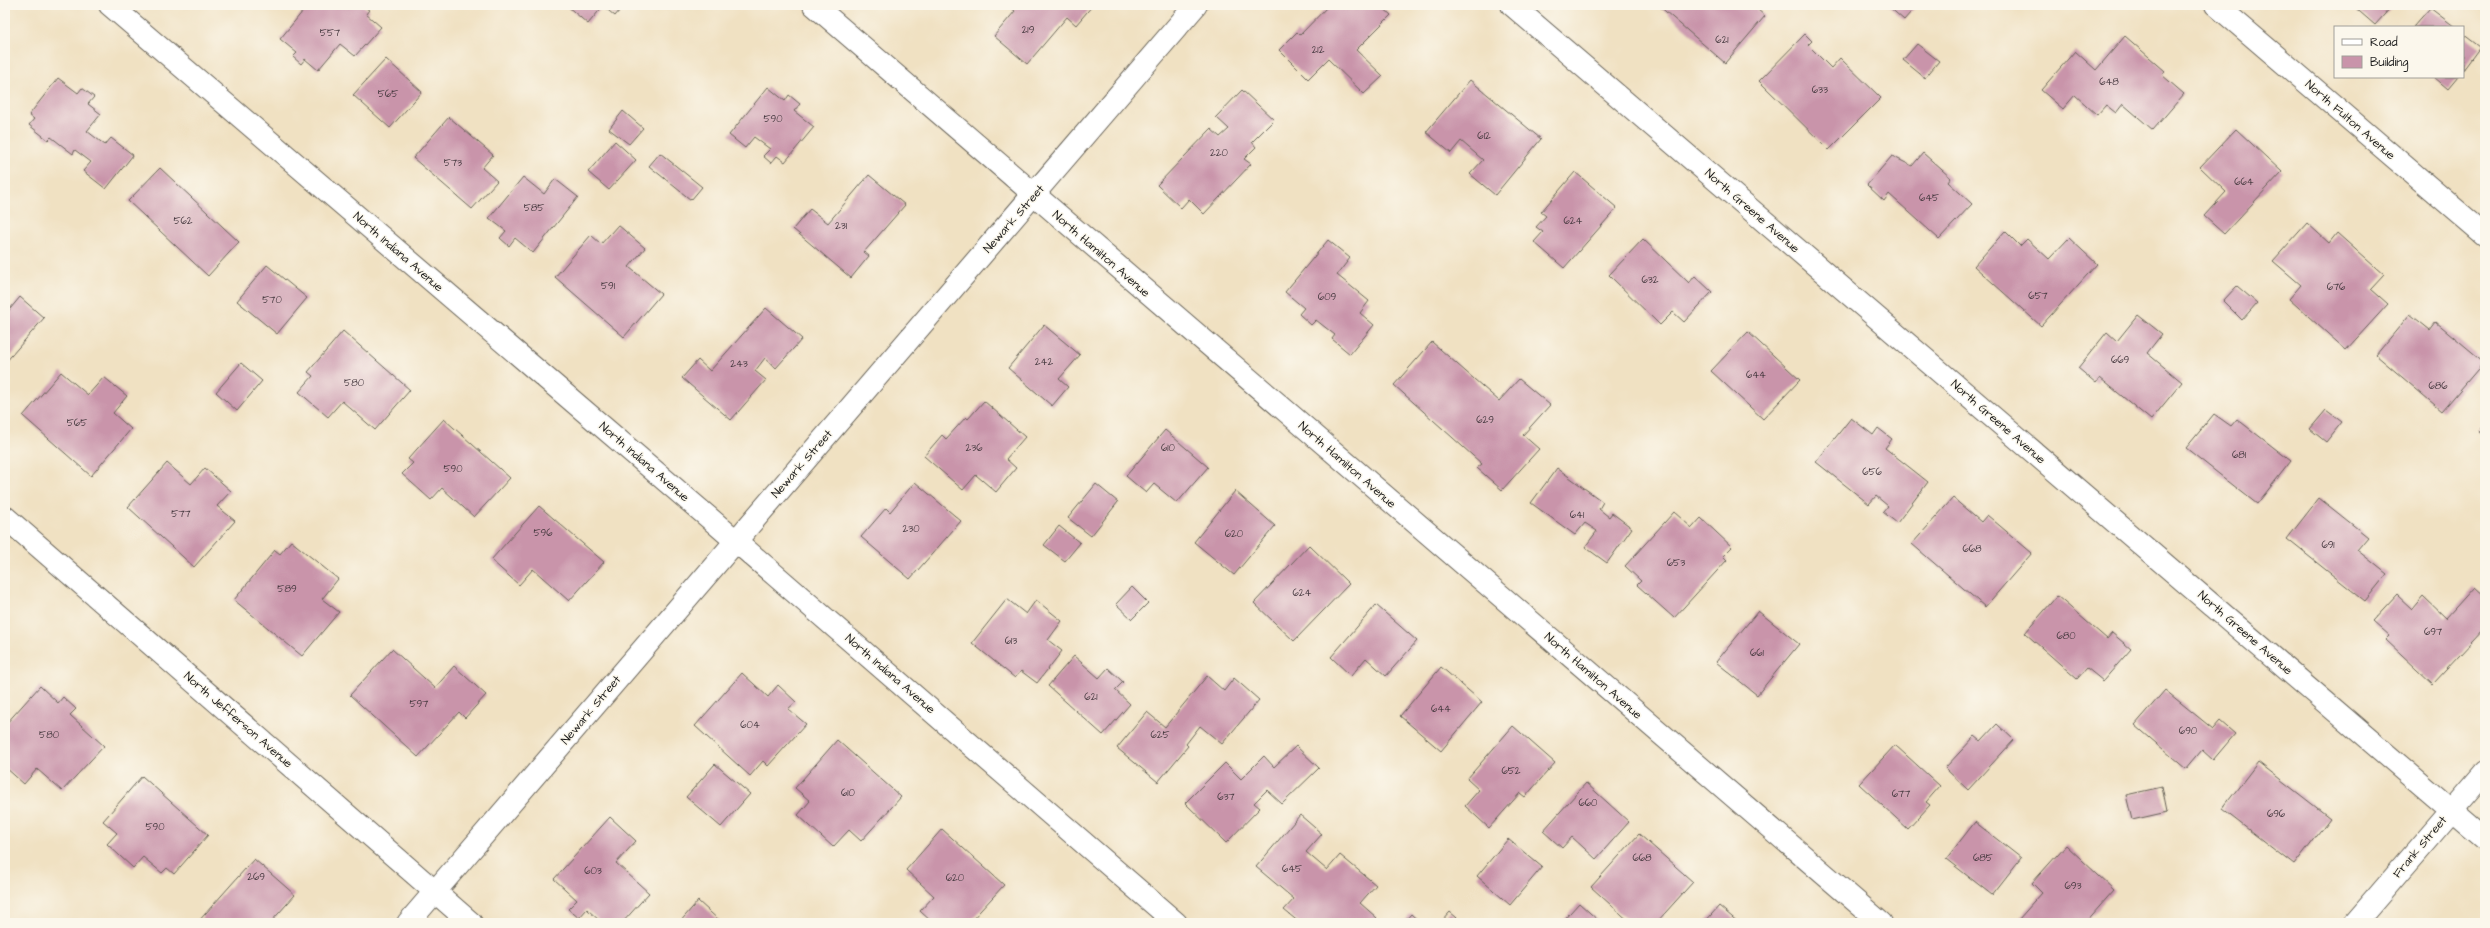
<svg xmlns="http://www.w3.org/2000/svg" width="2490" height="928" font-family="'Architects Daughter',sans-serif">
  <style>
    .building { fill: #c994aa }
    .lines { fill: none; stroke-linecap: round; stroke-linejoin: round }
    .minor-casing { stroke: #666156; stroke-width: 24 }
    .tertiary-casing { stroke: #666156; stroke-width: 24 }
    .minor { stroke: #fff; stroke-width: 22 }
    .tertiary { stroke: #fff; stroke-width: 22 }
    .labels { text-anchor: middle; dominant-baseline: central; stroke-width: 3; stroke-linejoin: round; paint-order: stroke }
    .number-label { font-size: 10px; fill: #473a40 }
    .street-label { font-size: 12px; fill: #1c1c1c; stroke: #fbf7ec }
  </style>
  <rect width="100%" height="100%" fill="#fbf7ec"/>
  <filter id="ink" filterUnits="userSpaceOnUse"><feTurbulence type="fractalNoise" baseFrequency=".025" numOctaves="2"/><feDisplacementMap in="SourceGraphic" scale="8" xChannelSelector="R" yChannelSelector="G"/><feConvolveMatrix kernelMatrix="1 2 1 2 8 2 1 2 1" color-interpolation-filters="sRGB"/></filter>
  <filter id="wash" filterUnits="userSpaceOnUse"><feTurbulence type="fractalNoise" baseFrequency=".012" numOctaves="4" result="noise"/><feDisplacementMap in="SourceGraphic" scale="16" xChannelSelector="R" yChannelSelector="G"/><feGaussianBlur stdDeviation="0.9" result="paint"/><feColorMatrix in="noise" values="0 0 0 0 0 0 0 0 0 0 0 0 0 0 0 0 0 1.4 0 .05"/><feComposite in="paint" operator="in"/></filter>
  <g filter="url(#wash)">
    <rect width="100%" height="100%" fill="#f0e1c2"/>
    <g id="blocks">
      <g class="building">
        <polygon points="308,5 362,5 369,10 366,14 381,27 355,56 340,44 318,70 305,59 301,64 293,57 297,53 280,39"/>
        <polygon points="566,5 624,5 615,16 603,6 588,24"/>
        <polygon points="1008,5 1093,5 1076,25 1067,17 1027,64 994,36 1015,11"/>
        <polygon points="1329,5 1380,5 1391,15 1356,50 1383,76 1364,94 1328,59 1308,79 1279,50 1297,32 1300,35"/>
        <polygon points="1658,5 1760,5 1757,9 1765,16 1725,63"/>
        <polygon points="1887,5 1917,5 1904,20"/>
        <polygon points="2352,5 2393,5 2375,25"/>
        <polygon points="2430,8 2455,27 2413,27"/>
        <polygon points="1805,34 1812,41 1808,45 1831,68 1840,58 1881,98 1829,150 1759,81"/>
        <polygon points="2463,34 2480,47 2463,70"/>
        <polygon points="2125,36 2165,71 2162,75 2184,94 2153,130 2123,104 2116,113 2106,105 2097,115 2075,95 2063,109 2041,90 2075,51 2096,70"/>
        <polygon points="1917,44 1939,61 1925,78 1903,60"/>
        <polygon points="386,59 422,92 390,128 353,95"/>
        <polygon points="2434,77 2458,77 2448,89"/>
        <polygon points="58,78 78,93 82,88 94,97 88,104 101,114 87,131 105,145 111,138 133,155 106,189 83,171 91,162 75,150 73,154 51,137 48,140 29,125 34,119 29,115"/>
        <polygon points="1470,80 1541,139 1495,195 1470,174 1483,160 1461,141 1451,153 1426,132"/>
        <polygon points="768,87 785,101 789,95 800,104 794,111 814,127 785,162 777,156 771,163 763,156 770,149 754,137 745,148 729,135"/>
        <polygon points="1242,90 1274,120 1252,142 1256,147 1244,159 1251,164 1204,214 1189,199 1181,208 1157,185 1211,129 1220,137 1229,129 1216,117"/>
        <polygon points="623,111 643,128 629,144 609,129"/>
        <polygon points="449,117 493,155 482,168 497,181 472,209 413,158"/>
        <polygon points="2236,129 2282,172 2224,234 2204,216 2226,192 2200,167"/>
        <polygon points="615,141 636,160 609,190 588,172"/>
        <polygon points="660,153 702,187 691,200 649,166"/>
        <polygon points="1923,153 1951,178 1948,182 1972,204 1939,239 1889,194 1884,201 1867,185 1892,156 1912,166"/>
        <polygon points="160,168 239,242 208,276 128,201"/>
        <polygon points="1575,172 1617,208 1564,268 1534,242 1543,232 1536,227 1546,216 1541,212"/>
        <polygon points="869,175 905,205 864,252 869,256 851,278 793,229 810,209 828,223"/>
        <polygon points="523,177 544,194 555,179 578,197 533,253 515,238 509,246 500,238 506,231 489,218"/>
        <polygon points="2307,223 2329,243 2337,233 2384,275 2371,289 2388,304 2346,350 2289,299 2301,285 2273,261"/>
        <polygon points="618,225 645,248 629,267 661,294 624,337 555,277 591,235 601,244"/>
        <polygon points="2005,231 2020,246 2027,239 2049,259 2069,238 2097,264 2041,326 1974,266"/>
        <polygon points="1643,239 1689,283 1695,276 1712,292 1684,322 1673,312 1660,325 1609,275"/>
        <polygon points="1328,240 1350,258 1337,275 1369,301 1360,313 1374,325 1350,354 1332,339 1335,335 1316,320 1311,325 1299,314 1304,308 1285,292"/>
        <polygon points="267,265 307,298 277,334 237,301"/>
        <polygon points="2237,286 2257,303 2242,320 2223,301"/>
        <polygon points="20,297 44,318 5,363 5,315"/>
        <polygon points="766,308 802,339 776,368 765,358 755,371 766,380 731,420 682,378 698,360 710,371"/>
        <polygon points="2410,314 2430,330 2436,322 2484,362 2442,411 2376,355"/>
        <polygon points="2138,315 2162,334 2147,353 2182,382 2151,420 2100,378 2096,383 2078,368 2107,332 2117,341"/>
        <polygon points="1044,325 1080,355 1059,379 1068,387 1052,406 1008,368"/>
        <polygon points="343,331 410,390 375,430 342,401 328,417 299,392 313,376 308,372"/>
        <polygon points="1748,332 1800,380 1763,419 1711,371"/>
        <polygon points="1432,342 1499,401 1519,379 1550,405 1523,435 1539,449 1502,490 1477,468 1482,464 1394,385"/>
        <polygon points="241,363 262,381 237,411 216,392"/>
        <polygon points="61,372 88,395 104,377 127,396 113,413 131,429 91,476 23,416"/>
        <polygon points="984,401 1025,437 1006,459 1016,468 996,492 976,475 963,490 924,456 942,435 946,439 966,417 968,419"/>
        <polygon points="2326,410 2342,422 2326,442 2310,429"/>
        <polygon points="2214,414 2231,426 2237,419 2291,461 2257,504 2186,448"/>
        <polygon points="1851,418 1873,435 1878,428 1892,439 1885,448 1928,482 1897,523 1883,512 1888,506 1876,496 1869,504 1816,462"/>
        <polygon points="444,419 510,478 474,517 442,488 431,500 402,474 413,463 408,459"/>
        <polygon points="2485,422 2485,437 2478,431"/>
        <polygon points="1165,430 1208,467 1177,503 1154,484 1146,493 1126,476"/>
        <polygon points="167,463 191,484 205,468 231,491 217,506 235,521 194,567 128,507"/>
        <polygon points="1557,468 1603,502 1599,509 1609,517 1612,513 1632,528 1607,563 1585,547 1597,531 1585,523 1575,535 1531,503"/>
        <polygon points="915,482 961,521 910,579 861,537 886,508 890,512"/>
        <polygon points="1096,484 1118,502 1091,536 1068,518"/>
        <polygon points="1235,491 1275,526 1234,575 1194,542"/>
        <polygon points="1953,498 1981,522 1987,515 2032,553 1985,607 1912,544"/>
        <polygon points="2319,498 2368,537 2357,550 2387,574 2365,601 2287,539"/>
        <polygon points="539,506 604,562 569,601 533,569 519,585 491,560"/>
        <polygon points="1674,512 1692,528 1701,518 1732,547 1723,556 1727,560 1674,618 1637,585 1641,581 1625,566"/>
        <polygon points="1059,526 1080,543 1065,561 1044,545"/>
        <polygon points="291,541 338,579 322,599 339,612 302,656 234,600 275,550 280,554"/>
        <polygon points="1309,545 1349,584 1294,641 1254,603"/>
        <polygon points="1132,587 1148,603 1132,619 1116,604"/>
        <polygon points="2474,587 2485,597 2485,628 2433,684 2386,640 2390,636 2373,621 2397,595 2412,609 2423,596 2446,618"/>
        <polygon points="2057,596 2107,639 2112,633 2131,649 2103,681 2087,668 2077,679 2025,633"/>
        <polygon points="1007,599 1026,614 1036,600 1062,621 1048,640 1062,651 1037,683 1021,671 1015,678 972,643"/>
        <polygon points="1376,605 1417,641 1386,676 1366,658 1351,676 1331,657"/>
        <polygon points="1758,611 1799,644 1757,695 1716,662"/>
        <polygon points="392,649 435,688 454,666 486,695 465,718 459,712 418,757 350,695"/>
        <polygon points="1074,656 1099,678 1108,668 1123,682 1115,690 1130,704 1103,735 1048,686"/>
        <polygon points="1441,667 1482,702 1441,751 1400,716"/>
        <polygon points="742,673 768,697 778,685 796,702 788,709 806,724 768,766 763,761 750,776 695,726"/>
        <polygon points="1207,676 1224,691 1234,678 1259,700 1222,744 1200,726 1186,744 1188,746 1158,782 1117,748 1147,712 1165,727"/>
        <polygon points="40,686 58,703 63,697 76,709 70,715 104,746 62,791 37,769 24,784 5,767 5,725"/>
        <polygon points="2165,690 2213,729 2220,721 2235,734 2213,760 2202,750 2186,769 2135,725"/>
        <polygon points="1997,724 2014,740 1968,790 1945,768 1975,736 1981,741"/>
        <polygon points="1513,726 1555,763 1525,797 1520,793 1489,828 1465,806 1479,790 1467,779"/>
        <polygon points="837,740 901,797 861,841 849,830 833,847 798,815 810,801 795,788"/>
        <polygon points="1895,745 1940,786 1926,802 1930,805 1908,829 1859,784"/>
        <polygon points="1296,746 1319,768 1282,804 1267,790 1254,803 1260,808 1226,843 1185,803 1225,763 1241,779 1264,756 1274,767"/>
        <polygon points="2258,762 2330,818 2294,865 2222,809"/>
        <polygon points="715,764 750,794 721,827 686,797"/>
        <polygon points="142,776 208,835 174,874 167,868 162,873 143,857 133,868 107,844 117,833 103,821"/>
        <polygon points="1586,783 1629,822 1596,859 1572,837 1562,848 1543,831"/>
        <polygon points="2162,787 2167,812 2132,820 2126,795"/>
        <polygon points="1300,815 1322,834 1306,852 1327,870 1340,855 1376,885 1360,903 1377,918 1372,923 1300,923 1284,910 1294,899 1256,867"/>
        <polygon points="610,817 636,841 616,863 649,893 622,923 602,923 587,909 579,918 568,909 577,900 554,879"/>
        <polygon points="1975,822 2021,858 1992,895 1946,859"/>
        <polygon points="942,829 1004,885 969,923 933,923 920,911 934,896 906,870"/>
        <polygon points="1639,834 1693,882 1656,923 1631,923 1591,887"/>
        <polygon points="1508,839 1542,867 1510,905 1477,876"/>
        <polygon points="2066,845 2114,890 2085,923 2022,923 2018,920 2042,893 2032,883"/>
        <polygon points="254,859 295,895 270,923 197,923"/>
        <polygon points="698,901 722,923 679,923"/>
        <polygon points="1579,903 1600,922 1599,923 1561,923"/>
        <polygon points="1719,906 1739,923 1704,923"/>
        <polygon points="1450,912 1463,923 1440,923"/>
        <polygon points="1411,914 1421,923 1403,923"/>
      </g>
    </g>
  </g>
  <g filter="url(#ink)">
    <use href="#blocks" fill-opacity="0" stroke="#666156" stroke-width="1"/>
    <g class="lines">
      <g class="minor-casing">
        <g id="minor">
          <polyline points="110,5 707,516 1176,923"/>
          <polyline points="814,5 1881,923"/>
          <polyline points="1512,5 2485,839"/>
          <polyline points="2216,5 2485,235"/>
          <polyline points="5,517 471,923"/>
          <polyline points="408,923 1196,5"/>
        </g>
      </g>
      <g class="tertiary-casing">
        <polyline id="tertiary" points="2355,923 2485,772"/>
      </g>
      <use href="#minor" class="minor"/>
      <use href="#tertiary" class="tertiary"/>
    </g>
  </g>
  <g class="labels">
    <g class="number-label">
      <text x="1028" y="30">219</text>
      <text x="330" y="33">557</text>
      <text x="1722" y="40">621</text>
      <text x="1318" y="50">212</text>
      <text x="2109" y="82">648</text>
      <text x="1820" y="90">633</text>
      <text x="388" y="94">565</text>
      <text x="773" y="119">590</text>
      <text x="1484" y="136">612</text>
      <text x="1219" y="153">220</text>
      <text x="453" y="163">573</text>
      <text x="2244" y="182">664</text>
      <text x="1929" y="198">645</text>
      <text x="534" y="208">585</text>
      <text x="183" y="221">562</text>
      <text x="1573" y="221">624</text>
      <text x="841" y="226">231</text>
      <text x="1650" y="280">632</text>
      <text x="608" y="286">591</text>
      <text x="2336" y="287">676</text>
      <text x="2038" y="296">657</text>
      <text x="1327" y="297">609</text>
      <text x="272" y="300">570</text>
      <text x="2120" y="360">669</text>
      <text x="1044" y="362">242</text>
      <text x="739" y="364">243</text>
      <text x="1756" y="375">644</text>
      <text x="354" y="383">580</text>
      <text x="2438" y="386">686</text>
      <text x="1485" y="420">629</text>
      <text x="77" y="423">565</text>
      <text x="974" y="448">236</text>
      <text x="1168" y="448">610</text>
      <text x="2239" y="455">681</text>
      <text x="453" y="469">590</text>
      <text x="1872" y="472">656</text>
      <text x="181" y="514">577</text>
      <text x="1577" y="515">641</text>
      <text x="911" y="529">230</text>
      <text x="543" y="533">596</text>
      <text x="1234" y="534">620</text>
      <text x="2328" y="545">691</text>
      <text x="1972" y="549">668</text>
      <text x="1676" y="563">653</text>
      <text x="287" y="589">589</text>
      <text x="1302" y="593">624</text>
      <text x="2433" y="632">697</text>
      <text x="2066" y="636">680</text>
      <text x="1011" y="641">613</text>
      <text x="1757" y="653">661</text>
      <text x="1091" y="697">621</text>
      <text x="419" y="704">597</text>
      <text x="1441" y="709">644</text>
      <text x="750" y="725">604</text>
      <text x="2188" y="731">690</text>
      <text x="49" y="735">580</text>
      <text x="1160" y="735">625</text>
      <text x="1511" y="771">652</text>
      <text x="848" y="793">610</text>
      <text x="1901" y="794">677</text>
      <text x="1226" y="797">637</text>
      <text x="1588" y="803">660</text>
      <text x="2276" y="814">696</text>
      <text x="155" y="827">590</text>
      <text x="1642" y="858">668</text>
      <text x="1983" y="858">685</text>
      <text x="1292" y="869">645</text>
      <text x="593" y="871">603</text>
      <text x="256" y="877">269</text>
      <text x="955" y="878">620</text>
      <text x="2073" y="886">693</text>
    </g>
    <g class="street-label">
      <text transform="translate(2350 120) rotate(41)">North Fulton Avenue</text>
      <text transform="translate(1752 211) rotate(41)">North Greene Avenue</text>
      <text transform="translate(1014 219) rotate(-49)">Newark Street</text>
      <text transform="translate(398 252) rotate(41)">North Indiana Avenue</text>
      <text transform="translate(1101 254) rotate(41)">North Hamilton Avenue</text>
      <text transform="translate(1998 422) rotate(41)">North Greene Avenue</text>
      <text transform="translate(644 462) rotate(41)">North Indiana Avenue</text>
      <text transform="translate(802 464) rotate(-49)">Newark Street</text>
      <text transform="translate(1347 465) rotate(41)">North Hamilton Avenue</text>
      <text transform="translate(2245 633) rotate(41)">North Greene Avenue</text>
      <text transform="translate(890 674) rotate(41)">North Indiana Avenue</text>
      <text transform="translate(1593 676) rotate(41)">North Hamilton Avenue</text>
      <text transform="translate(591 710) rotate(-50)">Newark Street</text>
      <text transform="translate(238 720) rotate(41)">North Jefferson Avenue</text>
      <text transform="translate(2420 847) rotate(-50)">Frank Street</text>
    </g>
  </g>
  <rect width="2490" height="928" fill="none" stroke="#fbf7ec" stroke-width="20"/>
  <rect x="2334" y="26" width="130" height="52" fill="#fbf7ec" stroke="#a29f99"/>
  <rect x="2342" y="39" width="20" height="6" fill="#ffffff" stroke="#a29f99"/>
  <text x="2370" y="46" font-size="12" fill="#1c1c1c">Road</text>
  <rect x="2342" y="56" width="20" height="12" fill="#c994aa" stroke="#a29f99"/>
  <text x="2370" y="66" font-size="12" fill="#1c1c1c">Building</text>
</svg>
